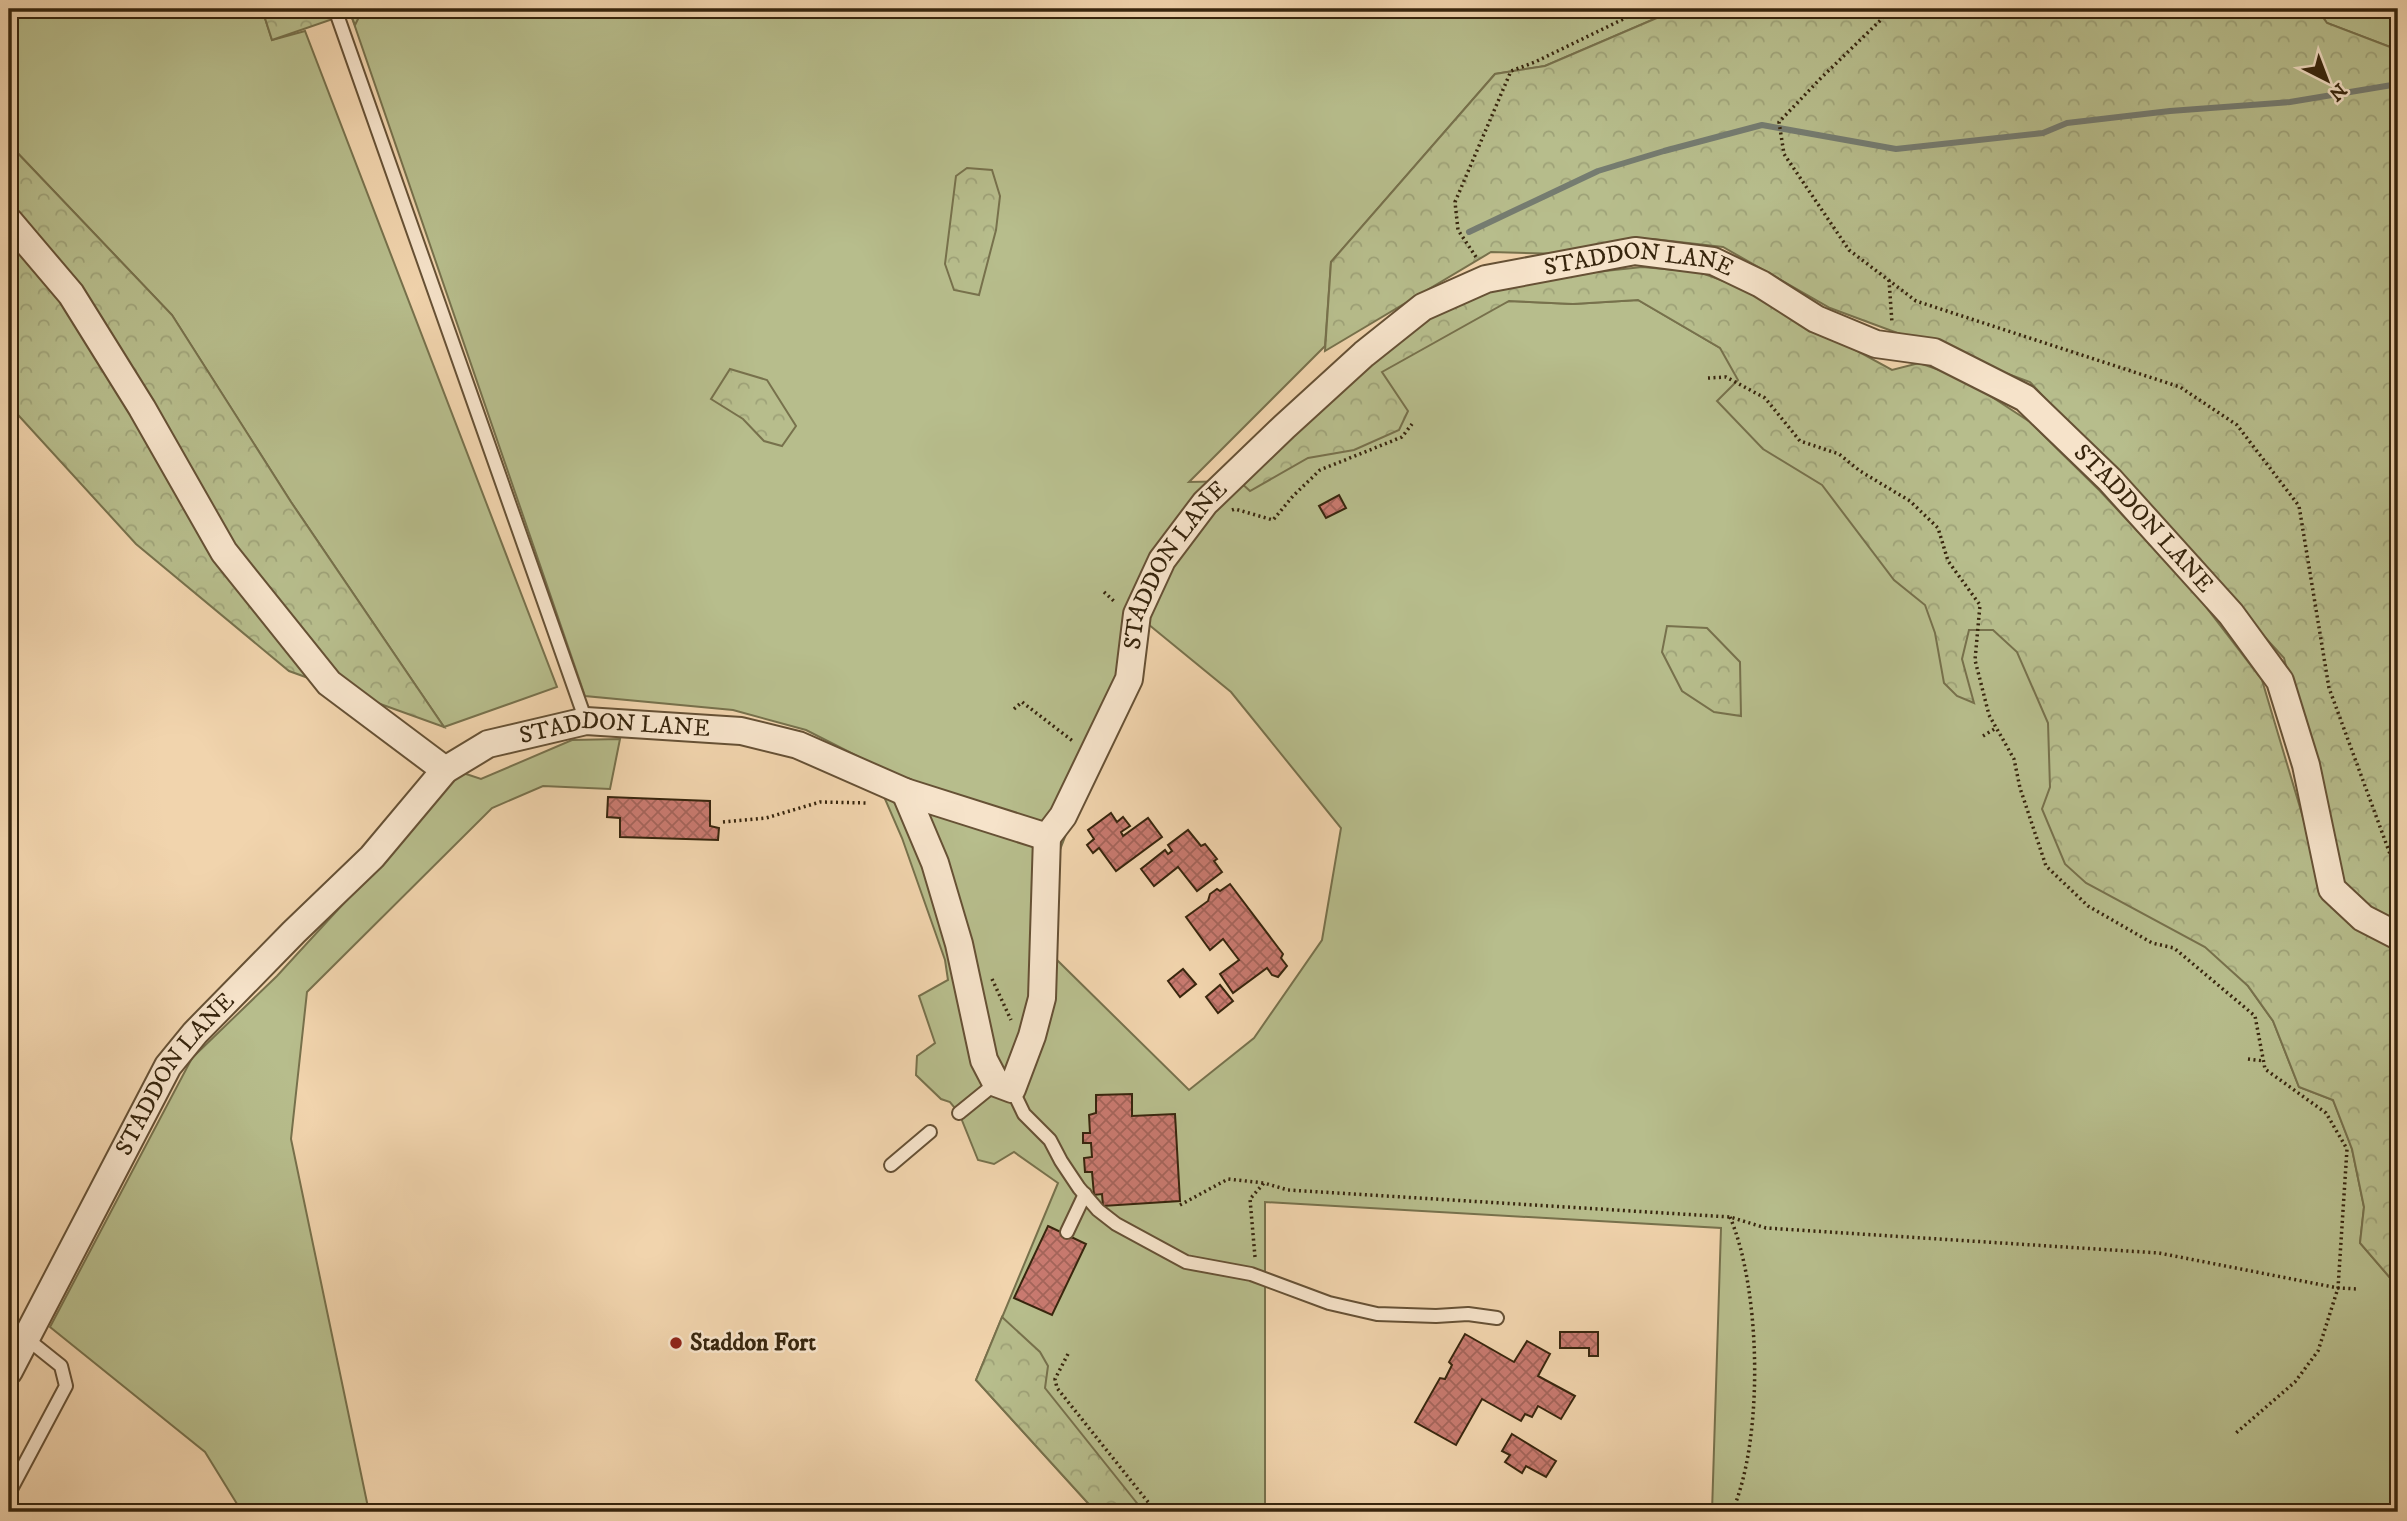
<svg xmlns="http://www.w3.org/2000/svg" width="2407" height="1521" font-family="'IM FELL DW Pica',serif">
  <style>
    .grass { fill: #b7bd8c; stroke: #77714c; stroke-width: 2; fill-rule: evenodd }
    .forest { fill: url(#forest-crowns); stroke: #77714c; stroke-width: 2 }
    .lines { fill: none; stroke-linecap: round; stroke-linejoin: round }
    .stream { stroke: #757c71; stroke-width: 6 }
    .building { fill: url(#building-cross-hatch); stroke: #37250d; stroke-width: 2 }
    .lane-casing { stroke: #665135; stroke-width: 16 }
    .street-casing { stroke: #665135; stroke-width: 30 }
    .path { stroke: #37250d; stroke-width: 3.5; stroke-dasharray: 2 3.5; stroke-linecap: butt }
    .lane { stroke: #f6e3ca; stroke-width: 12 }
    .street { stroke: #f6e3ca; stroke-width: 26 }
    .poi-dot { fill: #8f2418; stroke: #f6e3ca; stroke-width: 2.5 }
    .labels { text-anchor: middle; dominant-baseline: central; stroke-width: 5; stroke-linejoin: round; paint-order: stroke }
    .street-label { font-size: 24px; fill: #37250d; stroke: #f6e3ca }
    .poi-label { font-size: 24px; font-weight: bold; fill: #37250d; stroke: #f6e3ca; text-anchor: start }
  </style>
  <defs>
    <pattern id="forest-crowns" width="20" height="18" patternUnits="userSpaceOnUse" patternTransform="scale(1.75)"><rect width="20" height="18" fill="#b7bd8c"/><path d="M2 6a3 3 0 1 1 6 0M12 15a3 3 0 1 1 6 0" fill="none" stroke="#9ea278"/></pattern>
    <pattern id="building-cross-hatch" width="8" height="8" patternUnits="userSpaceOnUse" patternTransform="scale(1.75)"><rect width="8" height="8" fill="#c97a70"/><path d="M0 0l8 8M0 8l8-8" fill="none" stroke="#a4645a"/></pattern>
  </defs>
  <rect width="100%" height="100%" fill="#f1d4ad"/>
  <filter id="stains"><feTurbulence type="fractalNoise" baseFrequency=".00286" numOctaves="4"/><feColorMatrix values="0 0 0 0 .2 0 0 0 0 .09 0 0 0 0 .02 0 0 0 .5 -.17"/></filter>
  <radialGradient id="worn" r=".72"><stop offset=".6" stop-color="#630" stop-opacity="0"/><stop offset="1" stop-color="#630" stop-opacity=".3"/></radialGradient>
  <g class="grass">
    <polygon points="9,9 262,9 272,40 305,31 557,687 444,727 291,502 172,315 9,144"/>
    <path d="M349,9H1688L1659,17L1545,66L1495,74L1331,262L1325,346L1189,482L1239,481L1366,358L1509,301L1573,304L1638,300L1720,348L2130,629L2248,986L2273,1021L2299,1087L2333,1100L2352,1149L2364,1207L2360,1243L2398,1287V1512H1712L1721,1228L1265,1202V1512H1096L976,1380L1058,1183L1014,1152L994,1164L978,1160L959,1113L950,1102L941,1099L916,1075L917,1056L935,1043L919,996L948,980L945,960L902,838L869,762L806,730L733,710L585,696ZM1148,624L1231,692L1341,828L1322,940L1254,1038L1189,1090L1055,958L1056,860Z"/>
    <polygon points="2317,9 2398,9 2398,50 2327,23"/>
    <polygon points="620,739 610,789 543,786 492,808 307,992 291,1139 369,1512 242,1512 205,1452 50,1327 192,1058 277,976 377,867 460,772 481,779 572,740"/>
  </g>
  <g class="forest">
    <polygon points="262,9 363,9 355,25 350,13 272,40"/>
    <polygon points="1688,9 2317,9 2327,23 2398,50 2398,926 2369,911 2339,884 2284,658 2030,382 1830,308 1723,247 1653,239 1564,254 1491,252 1325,351 1331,262 1495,74 1545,66 1659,17"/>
    <polygon points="9,144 172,315 291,502 444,727 289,671 136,544 9,405"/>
    <polygon points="967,168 992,170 1000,196 996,230 979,295 954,290 945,264 956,176"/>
    <polygon points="1642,267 1699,272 1740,287 1892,370 1919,363 1963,378 2030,422 2100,491 2196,594 2262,680 2327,898 2398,948 2398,1287 2360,1243 2364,1207 2352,1149 2333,1100 2299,1087 2273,1021 2248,986 2205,947 2086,883 2065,864 2042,809 2050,787 2048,723 2017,652 1993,630 1969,630 1962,659 1974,703 1957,696 1944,683 1935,633 1925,605 1894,580 1822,485 1763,449 1717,401 1738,380 1720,348 1638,300 1573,304 1509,301 1382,372 1408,411 1399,430 1354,450 1308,458 1250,491 1239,481 1429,311 1493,283"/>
    <polygon points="730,369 767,380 796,426 782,446 764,441 743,419 711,399"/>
    <polygon points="1667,626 1707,628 1740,662 1741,716 1714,712 1682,691 1662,652"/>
    <polygon points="1002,1317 1040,1352 1048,1366 1045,1388 1144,1512 1096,1512 976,1380"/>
  </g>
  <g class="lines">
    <polyline class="stream" points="1469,232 1598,171 1664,151 1762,125 1896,149 2043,133 2067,123 2170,111 2290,102 2398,84"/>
  </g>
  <g class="building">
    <polygon points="1339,495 1346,508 1326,518 1319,506"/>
    <polygon points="608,797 710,801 710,826 719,828 718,840 620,837 620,818 607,817"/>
    <polygon points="1111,813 1117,822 1123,817 1130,826 1121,832 1123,836 1148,818 1162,837 1116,871 1099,848 1093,853 1087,845 1094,839 1088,830"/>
    <polygon points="1188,830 1201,846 1205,844 1217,859 1214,861 1222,872 1197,891 1178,867 1154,886 1141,869 1165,850 1168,854 1172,851 1168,845"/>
    <polygon points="1230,884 1283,954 1281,958 1287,966 1278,977 1272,975 1267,968 1233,993 1220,974 1239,960 1223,939 1210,950 1186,917 1208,901 1210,894 1217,889 1220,891"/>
    <polygon points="1183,969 1196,984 1180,997 1168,981"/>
    <polygon points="1220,985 1233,1001 1218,1013 1206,997"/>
    <polygon points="1132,1094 1132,1116 1175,1114 1180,1201 1103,1206 1102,1194 1094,1195 1092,1172 1085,1172 1084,1158 1092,1157 1091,1143 1083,1143 1083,1133 1090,1133 1089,1115 1096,1113 1096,1095"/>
    <polygon points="1048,1226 1086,1244 1052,1315 1014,1298"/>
    <polygon points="1560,1332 1598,1332 1598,1356 1589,1356 1589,1348 1560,1348"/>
    <polygon points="1465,1334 1514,1362 1527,1341 1550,1354 1538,1376 1575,1396 1561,1419 1538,1406 1532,1417 1525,1414 1521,1421 1482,1399 1456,1445 1415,1422 1440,1378 1445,1379 1452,1365 1449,1362"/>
    <polygon points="1512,1434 1556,1461 1546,1477 1526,1466 1522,1473 1505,1462 1510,1455 1502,1451"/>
  </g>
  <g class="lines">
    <g class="lane-casing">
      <g id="lane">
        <polyline points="335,9 586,721"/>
        <polyline points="1012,1089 1024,1114 1050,1140 1061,1161 1079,1188 1098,1210 1116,1224 1186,1262 1251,1274 1329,1303 1377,1314 1436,1316 1468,1314 1497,1318"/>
        <polyline points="959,1113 996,1083"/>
        <polyline points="891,1165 930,1132"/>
        <polyline points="1067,1232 1085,1194"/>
        <polyline points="9,1493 66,1386 61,1366 26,1338"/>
      </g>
    </g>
    <g class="street-casing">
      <g id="street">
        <polyline points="9,221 71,294 142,408 224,552 329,683 445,770"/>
        <polyline points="905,792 935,863 959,944 984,1060 996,1083 1012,1089 1032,1036 1042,998 1047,837"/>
        <path id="s1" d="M9,1371L168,1066L195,1033L294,932L372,857L445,770L488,744L586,721L741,731L798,745L905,792L1047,837L1063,816L1129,679L1137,614L1162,560L1205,503L1284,427L1364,354L1423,307L1486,279L1635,251L1713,261L1761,284L1816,319L1876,344L1934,352L2025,398L2110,480L2231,614L2280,681L2306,765L2332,889L2363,918L2398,936"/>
      </g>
    </g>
    <g class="path">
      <polyline points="1892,9 1820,79 1779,122 1784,154 1849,250 1916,301 2180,387 2237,425 2299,506 2329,688 2390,854 2398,867"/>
      <polyline points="1476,257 1458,230 1455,202 1511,71 1535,62 1644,9"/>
      <polyline points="1889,280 1892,323"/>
      <polyline points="1708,378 1726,377 1765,398 1800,441 1839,454 1860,471 1910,501 1938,528 1948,561 1980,605 1975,660 1989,715 2014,759 2020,788 2046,866 2088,906 2152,943 2174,948 2255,1016 2265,1069 2326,1113 2347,1149 2338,1288 2318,1351 2295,1382 2236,1433"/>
      <polyline points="1232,510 1235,509 1273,520 1293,496 1320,470 1402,437 1412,424"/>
      <polyline points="1104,592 1116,603"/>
      <polyline points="1014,709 1022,702 1074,742"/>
      <polyline points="1983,736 1996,728"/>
      <polyline points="723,822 766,818 820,802 868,803"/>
      <polyline points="992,979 1011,1020"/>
      <polyline points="2248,1059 2264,1061"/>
      <polyline points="1180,1205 1228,1179 1264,1183"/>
      <path d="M1730,1217C1761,1290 1764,1439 1732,1512"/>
      <polyline points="1255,1257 1250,1199 1264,1183 1288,1190 1730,1217 1766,1228 2159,1253 2338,1288 2358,1289"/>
      <polyline points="1068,1354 1055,1379 1057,1388 1156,1512"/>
    </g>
    <use href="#lane" class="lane"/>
    <use href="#street" class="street"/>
  </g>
  <circle class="poi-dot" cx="676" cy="1343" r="7"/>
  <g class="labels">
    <g class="street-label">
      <text stroke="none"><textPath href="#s1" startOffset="2273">STADDON LANE</textPath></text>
      <text stroke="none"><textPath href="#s1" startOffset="2861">STADDON LANE</textPath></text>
      <text stroke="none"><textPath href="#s1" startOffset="1685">STADDON LANE</textPath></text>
      <text stroke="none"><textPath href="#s1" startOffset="929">STADDON LANE</textPath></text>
      <text stroke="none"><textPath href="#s1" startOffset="341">STADDON LANE</textPath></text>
    </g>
    <g class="poi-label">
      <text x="690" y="1343">Staddon Fort</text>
    </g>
  </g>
  <rect width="2407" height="1521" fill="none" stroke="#f1d4ad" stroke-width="35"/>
  <rect x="10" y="10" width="2386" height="1500" fill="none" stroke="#37250d" stroke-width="3.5"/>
  <rect x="18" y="18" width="2372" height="1486" fill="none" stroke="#37250d" stroke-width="2"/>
  <g transform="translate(2327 80) rotate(138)" stroke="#f6e3ca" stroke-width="5" paint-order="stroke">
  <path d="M0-5L12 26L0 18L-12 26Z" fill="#37250d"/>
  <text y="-10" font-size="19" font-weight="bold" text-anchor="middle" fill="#37250d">N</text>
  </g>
  <rect width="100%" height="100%" filter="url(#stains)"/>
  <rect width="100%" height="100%" fill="url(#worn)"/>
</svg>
